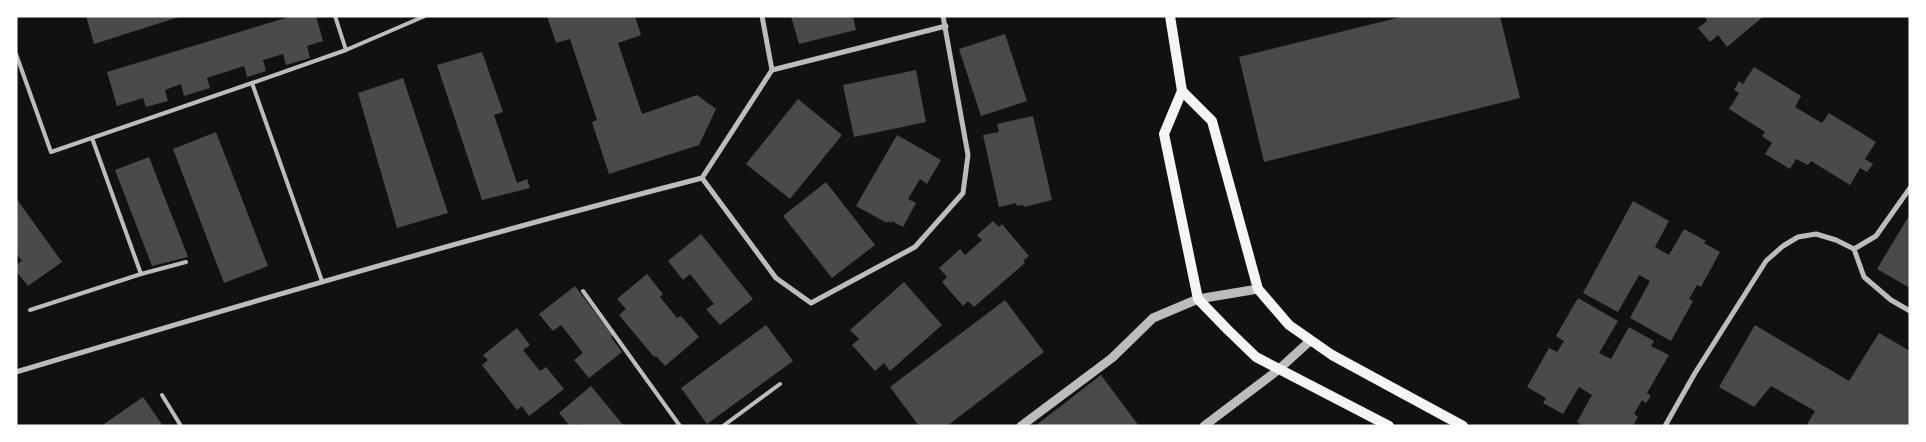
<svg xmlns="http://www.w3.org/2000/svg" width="1926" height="442" font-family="'Playfair Display',serif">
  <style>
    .building { fill: #4a4a4a }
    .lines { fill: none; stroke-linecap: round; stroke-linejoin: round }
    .service { stroke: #bcbcbc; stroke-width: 4 }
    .minor { stroke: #bcbcbc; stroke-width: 5 }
    .tertiary { stroke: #bcbcbc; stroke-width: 9 }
    .secondary { stroke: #f5f5f5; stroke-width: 10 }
  </style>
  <rect width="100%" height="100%" fill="#111"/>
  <g class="building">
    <polygon points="86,16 179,16 179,17 94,44"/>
    <polygon points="292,16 316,16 323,41 307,46 310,58 286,65 283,54 263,60 266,71 247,77 244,66 207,78 210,88 184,96 181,84 165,90 168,101 146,107 143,98 117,106 107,72"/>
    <polygon points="547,16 635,16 641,35 618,43 642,114 697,95 716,109 699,145 609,174 592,122 597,120 570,39 556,43"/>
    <polygon points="791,16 853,16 856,30 799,44"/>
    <polygon points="1405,16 1500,16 1520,98 1264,162 1239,57"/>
    <polygon points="1704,16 1764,16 1727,47 1718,35 1710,42 1698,28 1707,21"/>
    <polygon points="1005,34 1027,101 981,116 959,49"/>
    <polygon points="482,52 503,112 494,115 517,183 527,179 530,188 482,200 437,65"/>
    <polygon points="1754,67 1801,96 1795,107 1822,123 1829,113 1876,142 1865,159 1873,164 1867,172 1860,168 1850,185 1811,161 1808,165 1796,159 1790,169 1765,154 1772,143 1762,136 1765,132 1729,109 1739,93 1734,90 1739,81 1743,84"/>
    <polygon points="916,70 926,122 854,137 843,85"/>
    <polygon points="403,78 448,213 397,228 358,93"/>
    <polygon points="798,99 842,135 790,199 746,164"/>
    <polygon points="1033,116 1052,200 1024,207 1023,205 1017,206 1016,203 999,207 983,135 999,132 997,124"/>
    <polygon points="216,132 268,266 224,283 173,149"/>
    <polygon points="897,135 941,160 927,184 920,179 908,199 916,203 903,227 892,221 891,223 888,221 887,223 856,206"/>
    <polygon points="149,157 188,257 152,266 115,170"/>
    <polygon points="826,182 875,245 832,278 783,216"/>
    <polygon points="16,198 62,262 28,286 16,271 16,265 22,261 16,253"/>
    <polygon points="1633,201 1669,221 1655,247 1669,255 1684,229 1706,241 1704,243 1720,252 1701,287 1697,285 1689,299 1693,301 1671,341 1630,318 1650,281 1639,275 1618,312 1583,293"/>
    <polygon points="1910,214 1910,288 1877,269"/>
    <polygon points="993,221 999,227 1002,224 1029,256 1023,261 1025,263 974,307 968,301 963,306 942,282 947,277 939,268 960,249 965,255 982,240 977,235"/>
    <polygon points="701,234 753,299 720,325 706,309 714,304 690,274 683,280 668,261"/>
    <polygon points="647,274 663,294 660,297 677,318 681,316 699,337 665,366 656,356 654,357 619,315 626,309 617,299"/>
    <polygon points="904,282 942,325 890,371 884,363 875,371 852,345 859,339 850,330"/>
    <polygon points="575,286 613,336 611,337 622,352 589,378 574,360 583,353 561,325 553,331 539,314"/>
    <polygon points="1578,298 1618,321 1599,353 1611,359 1629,327 1654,341 1651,346 1669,355 1647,393 1651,396 1646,403 1642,400 1634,414 1638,417 1633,426 1583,426 1577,422 1592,395 1579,387 1563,414 1543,403 1546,398 1527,387 1549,348 1557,352 1564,341 1556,336"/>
    <polygon points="1005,300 1044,352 947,426 919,426 890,387"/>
    <polygon points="766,325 793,361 707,424 681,388"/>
    <polygon points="1755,325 1849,381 1879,333 1910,351 1910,426 1806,426 1815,411 1771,386 1754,407 1719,387"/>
    <polygon points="517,328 530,345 523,350 540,371 546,367 564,389 529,416 522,406 517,410 482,365 488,360 483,355"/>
    <polygon points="1101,375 1139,426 1035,426"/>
    <polygon points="591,386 624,426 581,426 580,424 570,426 559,413"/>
    <polygon points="143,397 163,426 105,426 104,424"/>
  </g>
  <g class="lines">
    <g class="service">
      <polyline points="335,16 346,50"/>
      <polyline points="16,54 51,152 252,83"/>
      <polyline points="92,138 141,274 186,262"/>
      <polyline points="322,281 252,83 346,50 425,16"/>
      <polyline points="583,291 680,426"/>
      <polyline points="30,310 141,274"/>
      <polyline points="162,395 181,426"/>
      <polyline points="723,426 780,384"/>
    </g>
    <g class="minor">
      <polyline points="772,70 946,26"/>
      <polyline points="702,178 776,278 811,303 915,247 963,193 968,155 943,16"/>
      <polyline points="1854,249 1876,236 1910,188"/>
      <path d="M16,372C244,304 472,237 702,178L772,70L762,16"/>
      <polyline points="1665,426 1695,373 1766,261 1783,246 1798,237 1816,234 1836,240 1854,249 1864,277 1891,300 1910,311"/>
    </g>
    <g class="tertiary">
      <polyline points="1021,426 1112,358 1153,318 1198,299 1258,289"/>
      <polyline points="1204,426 1278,370 1311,340"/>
    </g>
    <g class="secondary">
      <polyline points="1170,16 1182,91 1212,121 1258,289 1289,325 1332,355 1463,426"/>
      <polyline points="1182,91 1164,134 1198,299 1228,330 1256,357 1389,426"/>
    </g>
  </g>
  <rect width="1926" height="442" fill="none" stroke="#ffffff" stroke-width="35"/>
</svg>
